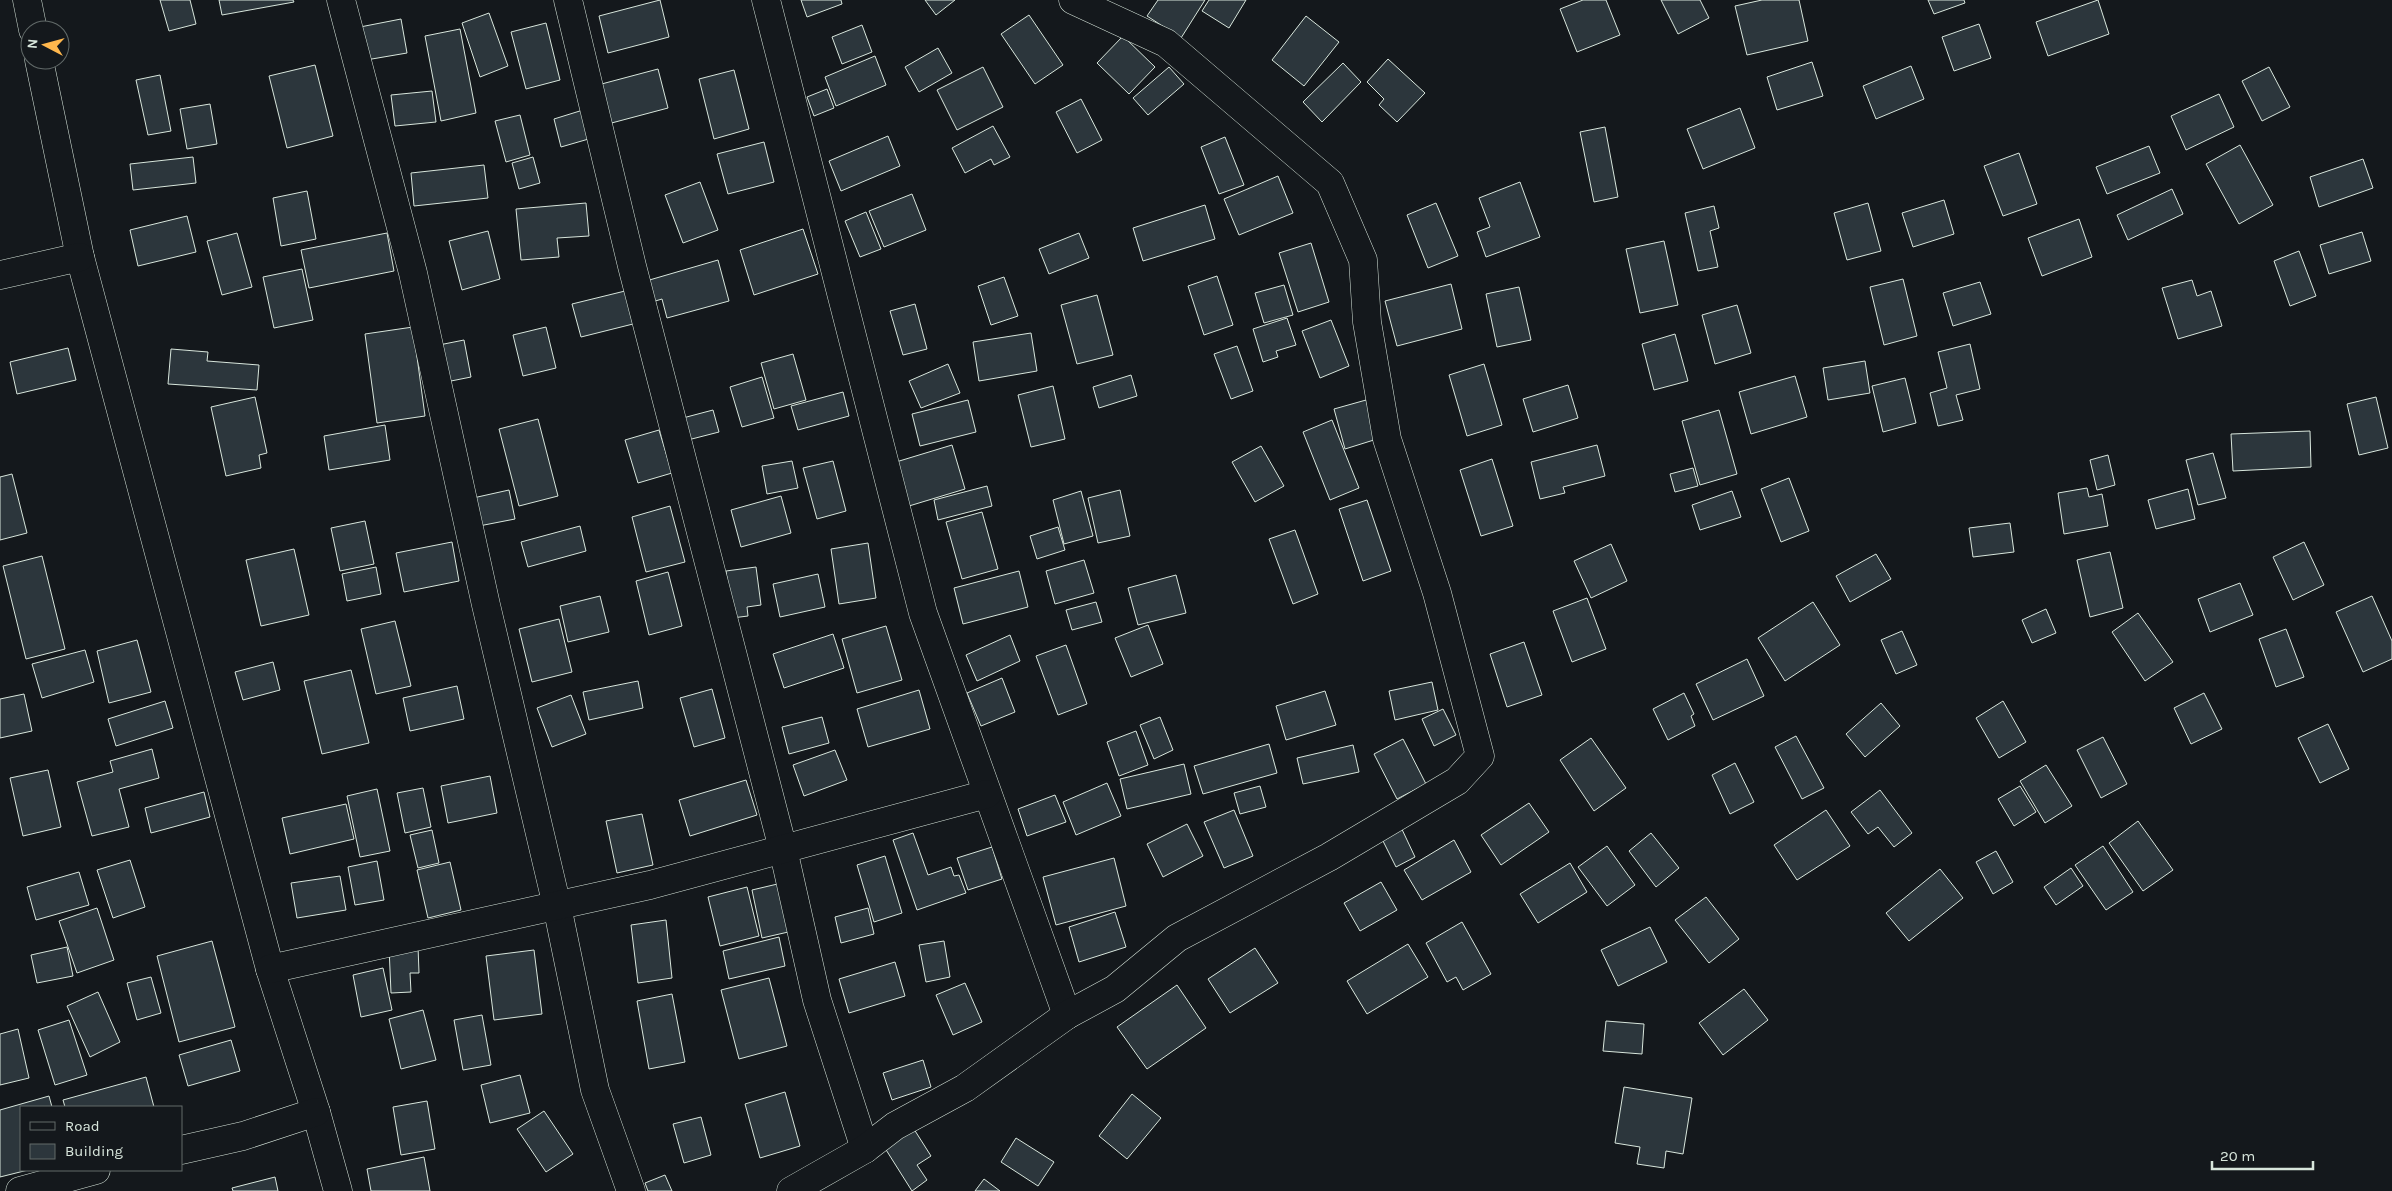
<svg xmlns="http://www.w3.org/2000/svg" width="2392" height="1191" font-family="Karla,sans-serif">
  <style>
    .building { fill: #2c363c; stroke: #d8e6dc }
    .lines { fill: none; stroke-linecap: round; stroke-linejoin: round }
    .minor-casing { stroke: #d8e6dc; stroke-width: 29 }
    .minor { stroke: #14181c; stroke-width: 28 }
  </style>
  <rect width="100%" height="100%" fill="#14181c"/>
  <g class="building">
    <polygon points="160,0 190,0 196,24 169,31"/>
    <polygon points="219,0 293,0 294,2 222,15"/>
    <polygon points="660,0 669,37 608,53 599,16"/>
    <polygon points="801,0 841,0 842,4 807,17"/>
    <polygon points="925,0 955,0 936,15"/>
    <polygon points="1158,0 1205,0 1181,38 1147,16"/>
    <polygon points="1209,0 1246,0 1229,28 1202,11"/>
    <polygon points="1583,0 1606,0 1620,35 1577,52 1560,9"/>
    <polygon points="1661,0 1700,0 1709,18 1678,34"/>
    <polygon points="1762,0 1799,0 1808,41 1747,55 1735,6"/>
    <polygon points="1928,0 1964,0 1965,3 1934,14"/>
    <polygon points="2098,0 2109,34 2048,56 2036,22"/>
    <polygon points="489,13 508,66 480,77 462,23"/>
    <polygon points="1029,15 1063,65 1035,84 1001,34"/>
    <polygon points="1306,16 1339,42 1304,86 1272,60"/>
    <polygon points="401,19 407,53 366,60 360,27"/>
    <polygon points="546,23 560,80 526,89 511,32"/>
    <polygon points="1979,24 1991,58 1954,71 1942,37"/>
    <polygon points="862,25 872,52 842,64 832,37"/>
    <polygon points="460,29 476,113 441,121 425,36"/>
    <polygon points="1123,36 1155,67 1129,94 1097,63"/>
    <polygon points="938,48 952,73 919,92 905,67"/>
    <polygon points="875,56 886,85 836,106 825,77"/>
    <polygon points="1388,59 1425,93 1397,122 1379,105 1384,99 1367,82"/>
    <polygon points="1812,62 1823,96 1777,110 1767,77"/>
    <polygon points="1343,63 1361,82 1322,122 1303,102"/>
    <polygon points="315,65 333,136 287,148 269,76"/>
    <polygon points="1911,66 1924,99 1876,119 1863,86"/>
    <polygon points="983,67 1003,107 957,130 937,90"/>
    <polygon points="1169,67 1184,84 1148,115 1133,98"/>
    <polygon points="2269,67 2290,107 2262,121 2242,81"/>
    <polygon points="658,69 668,108 604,125 594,86"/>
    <polygon points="734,70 749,129 714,139 699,79"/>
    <polygon points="160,75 171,131 148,135 136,80"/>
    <polygon points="827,89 834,108 814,116 807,97"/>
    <polygon points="432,91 436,122 395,126 391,95"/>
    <polygon points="2219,94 2234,127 2186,150 2171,116"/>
    <polygon points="1081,99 1102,140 1077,153 1056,112"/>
    <polygon points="210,104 217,144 187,149 180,109"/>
    <polygon points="1740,108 1755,148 1703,169 1687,129"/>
    <polygon points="583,110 592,138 561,147 554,119"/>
    <polygon points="520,115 530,155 506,162 495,121"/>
    <polygon points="993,126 1010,157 994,165 991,159 965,173 952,148"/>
    <polygon points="1605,127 1618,197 1594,202 1580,132"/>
    <polygon points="888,136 900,166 841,191 829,161"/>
    <polygon points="1225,137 1244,185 1219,194 1201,147"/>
    <polygon points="764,142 774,182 728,194 717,154"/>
    <polygon points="2240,145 2273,205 2239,224 2206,164"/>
    <polygon points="2149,146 2160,173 2107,194 2096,167"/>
    <polygon points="2019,153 2037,204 2003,216 1984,166"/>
    <polygon points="193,157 196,183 133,190 130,164"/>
    <polygon points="533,157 540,183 519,189 512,163"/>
    <polygon points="2363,159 2373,188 2319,207 2310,177"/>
    <polygon points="484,165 488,198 414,206 411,173"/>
    <polygon points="1278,176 1293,213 1239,235 1224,199"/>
    <polygon points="700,182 718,230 683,243 665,195"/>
    <polygon points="1520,182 1540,237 1486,257 1477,232 1490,227 1479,198"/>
    <polygon points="2172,189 2183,214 2128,240 2117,215"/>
    <polygon points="307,191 316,239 281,246 273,198"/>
    <polygon points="912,194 926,230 884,247 869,211"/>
    <polygon points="1944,200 1954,234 1913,247 1902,213"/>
    <polygon points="586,203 589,236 557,238 559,257 521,260 516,209"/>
    <polygon points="1436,203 1458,256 1428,268 1407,215"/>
    <polygon points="1868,203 1881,251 1847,260 1834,213"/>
    <polygon points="1205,205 1215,239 1143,261 1133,228"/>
    <polygon points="1714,206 1719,228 1710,231 1718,267 1698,271 1685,213"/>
    <polygon points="866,212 881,249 860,257 845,221"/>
    <polygon points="187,216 196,252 138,266 130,230"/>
    <polygon points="2079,219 2092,257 2042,276 2028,238"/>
    <polygon points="803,229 818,274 754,295 740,250"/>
    <polygon points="488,231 500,279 462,290 449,241"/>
    <polygon points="2362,232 2371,261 2329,274 2320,245"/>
    <polygon points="237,233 252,287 222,295 207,241"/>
    <polygon points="387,233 394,271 309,288 301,250"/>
    <polygon points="1079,233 1089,258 1049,274 1039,249"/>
    <polygon points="1664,241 1678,305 1640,313 1626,249"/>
    <polygon points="1311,243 1329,302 1298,312 1279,253"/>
    <polygon points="2299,251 2316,296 2290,306 2274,261"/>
    <polygon points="718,260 729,301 667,318 662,299 652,302 646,281"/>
    <polygon points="302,269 313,320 274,328 263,277"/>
    <polygon points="1217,276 1233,325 1204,335 1188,286"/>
    <polygon points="1004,277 1018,316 991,325 978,286"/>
    <polygon points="1903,279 1917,336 1884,345 1870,287"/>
    <polygon points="2192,280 2197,296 2211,291 2222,326 2178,339 2162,288"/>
    <polygon points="1980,282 1991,314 1953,326 1943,293"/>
    <polygon points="1451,284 1462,329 1397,346 1385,301"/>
    <polygon points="1284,285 1293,315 1264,323 1255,293"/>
    <polygon points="1519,287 1531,340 1497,347 1486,294"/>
    <polygon points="625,291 633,324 581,337 572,304"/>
    <polygon points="1097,295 1113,355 1077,364 1061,305"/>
    <polygon points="915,304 927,349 903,355 890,311"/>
    <polygon points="1737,305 1751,353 1715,364 1702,315"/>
    <polygon points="1287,318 1296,345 1276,351 1278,357 1263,362 1253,329"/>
    <polygon points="1331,320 1349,366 1320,378 1302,331"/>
    <polygon points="413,327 425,416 377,423 365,334"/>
    <polygon points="546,327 556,368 523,376 513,335"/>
    <polygon points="1031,333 1037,371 979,381 973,342"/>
    <polygon points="1675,334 1688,381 1654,390 1642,344"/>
    <polygon points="464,340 471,377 446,382 439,345"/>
    <polygon points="1970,344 1980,389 1956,395 1963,420 1938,426 1930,393 1947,388 1938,352"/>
    <polygon points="1237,346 1253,391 1231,399 1214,354"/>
    <polygon points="68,348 76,380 17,394 10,362"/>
    <polygon points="171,349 208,352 207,361 259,365 257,390 168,384"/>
    <polygon points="793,354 806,400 774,409 761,363"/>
    <polygon points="1865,361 1870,393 1828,400 1823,368"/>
    <polygon points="948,364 960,393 921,408 909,381"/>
    <polygon points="1484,364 1502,425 1467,436 1449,375"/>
    <polygon points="1131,375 1137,396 1099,408 1093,387"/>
    <polygon points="1795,376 1807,417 1751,434 1739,392"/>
    <polygon points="762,377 774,418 742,427 730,387"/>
    <polygon points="1905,378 1916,423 1883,432 1872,386"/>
    <polygon points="1568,385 1578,418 1533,432 1523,399"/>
    <polygon points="1053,386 1065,439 1031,447 1018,395"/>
    <polygon points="843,392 849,416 798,430 791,406"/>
    <polygon points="255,397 267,453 259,455 261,468 226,476 211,407"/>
    <polygon points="2376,397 2388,448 2359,455 2347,404"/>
    <polygon points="968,400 976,432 920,446 912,414"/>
    <polygon points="1366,400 1377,439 1345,449 1334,409"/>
    <polygon points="713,410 719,432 684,441 679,419"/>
    <polygon points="1719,410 1737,474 1700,485 1682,421"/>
    <polygon points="538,419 558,496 519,506 499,429"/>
    <polygon points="1332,420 1359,488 1330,500 1303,432"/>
    <polygon points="385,425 390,460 329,470 324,436"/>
    <polygon points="659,430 672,473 638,483 625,440"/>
    <polygon points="2310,431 2311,467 2233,471 2231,434"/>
    <polygon points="952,445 965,489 909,506 896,462"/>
    <polygon points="1597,445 1605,476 1563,487 1565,493 1540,499 1531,462"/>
    <polygon points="1261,446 1284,486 1255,502 1232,462"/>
    <polygon points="2213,453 2226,498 2198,505 2186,460"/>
    <polygon points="2108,455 2115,485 2097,490 2090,460"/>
    <polygon points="1492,459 1513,526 1481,536 1460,470"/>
    <polygon points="792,461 798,488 767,494 762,466"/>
    <polygon points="833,461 846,511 817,519 803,468"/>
    <polygon points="1693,468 1698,486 1675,492 1670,474"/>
    <polygon points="12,474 27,533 0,540 0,477"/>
    <polygon points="1789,478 1809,531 1781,542 1761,489"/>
    <polygon points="987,486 992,506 938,520 934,500"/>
    <polygon points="2087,488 2089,497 2102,494 2108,526 2064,534 2058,493"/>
    <polygon points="2188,489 2195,519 2156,529 2148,500"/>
    <polygon points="509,490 515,519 479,526 473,498"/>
    <polygon points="1120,490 1130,536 1098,543 1088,498"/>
    <polygon points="1081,491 1093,536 1064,544 1053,500"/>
    <polygon points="1732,491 1741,517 1700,530 1692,505"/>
    <polygon points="781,496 791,533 741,547 731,510"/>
    <polygon points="1367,500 1391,571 1363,581 1339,509"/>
    <polygon points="670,506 685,562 646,572 632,517"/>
    <polygon points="982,512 998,569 962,579 946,522"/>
    <polygon points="365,521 374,564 340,571 331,528"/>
    <polygon points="2010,523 2014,552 1973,557 1969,528"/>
    <polygon points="580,526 586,551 528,567 521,542"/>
    <polygon points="1058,527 1065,550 1037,559 1030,536"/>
    <polygon points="1295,530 1318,594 1293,604 1269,539"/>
    <polygon points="452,542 459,581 404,592 396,553"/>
    <polygon points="2304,542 2324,585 2293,600 2273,557"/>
    <polygon points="868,543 876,598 839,604 831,549"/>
    <polygon points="1611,544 1627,581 1591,598 1574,561"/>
    <polygon points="294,549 309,615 261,626 246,560"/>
    <polygon points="2110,552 2123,608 2090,617 2077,560"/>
    <polygon points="1876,554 1891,579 1850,602 1836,576"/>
    <polygon points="42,556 65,649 26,659 3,566"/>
    <polygon points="1084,560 1094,593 1055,604 1046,571"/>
    <polygon points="376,567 381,594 347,601 342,574"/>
    <polygon points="756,567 761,605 747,607 748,616 732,618 726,571"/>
    <polygon points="1019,571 1028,607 963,624 954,588"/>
    <polygon points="668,572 682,626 649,635 636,581"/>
    <polygon points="818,574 825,607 780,617 773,584"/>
    <polygon points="1176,575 1186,613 1138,625 1128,588"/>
    <polygon points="2240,583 2253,615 2210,632 2198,599"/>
    <polygon points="600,596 609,632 568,642 560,606"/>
    <polygon points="2372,596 2392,641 2392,659 2363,672 2336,612"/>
    <polygon points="1587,598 1606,649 1572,662 1553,611"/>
    <polygon points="1096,602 1102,622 1072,630 1066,610"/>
    <polygon points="1813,602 1840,645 1785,681 1758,638"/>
    <polygon points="2046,609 2056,633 2032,643 2022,620"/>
    <polygon points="2138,613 2173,662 2145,681 2112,632"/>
    <polygon points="559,619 572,672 532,682 519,629"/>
    <polygon points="395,621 411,686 376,694 361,629"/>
    <polygon points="1148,625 1163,664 1131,677 1115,638"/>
    <polygon points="886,626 902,680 857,693 842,639"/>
    <polygon points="2286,629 2304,677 2276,687 2259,639"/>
    <polygon points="1902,631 1917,665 1896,674 1881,640"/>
    <polygon points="833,634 844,668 784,688 773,654"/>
    <polygon points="1010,635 1020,661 977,681 966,655"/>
    <polygon points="137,640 151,692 109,703 97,651"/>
    <polygon points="1524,642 1542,695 1507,707 1490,654"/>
    <polygon points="1066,645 1087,704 1058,715 1036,656"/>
    <polygon points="85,650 94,682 42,698 32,664"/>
    <polygon points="1747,659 1764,696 1713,720 1696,684"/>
    <polygon points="273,662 280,690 243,700 235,672"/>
    <polygon points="351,670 369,743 322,754 304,681"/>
    <polygon points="1002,678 1015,712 981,726 967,693"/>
    <polygon points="638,681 643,708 589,720 583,692"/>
    <polygon points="1432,682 1438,710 1395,720 1389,691"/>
    <polygon points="457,686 464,719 410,731 403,698"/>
    <polygon points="712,689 725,738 694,747 680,698"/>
    <polygon points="919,690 930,729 868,747 857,709"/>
    <polygon points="1325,691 1336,725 1286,740 1276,706"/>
    <polygon points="1684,693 1694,714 1691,716 1695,726 1668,740 1653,709"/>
    <polygon points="2204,693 2222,729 2191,744 2174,708"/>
    <polygon points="24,694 32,731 0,738 0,699"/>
    <polygon points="571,695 586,734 552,747 537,708"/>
    <polygon points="165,701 173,728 116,746 108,719"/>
    <polygon points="2003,701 2026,742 1999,758 1976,718"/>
    <polygon points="1881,703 1900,726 1865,757 1846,734"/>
    <polygon points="1443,709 1456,735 1434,746 1422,719"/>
    <polygon points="822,717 829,743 789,754 782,727"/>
    <polygon points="1160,717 1173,750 1154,759 1140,725"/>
    <polygon points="2328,724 2349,769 2320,783 2298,738"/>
    <polygon points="1136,731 1148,765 1119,776 1107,742"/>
    <polygon points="1796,736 1824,788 1802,799 1775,747"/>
    <polygon points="2103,737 2127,784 2101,798 2077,750"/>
    <polygon points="1591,738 1626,788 1594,811 1560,760"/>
    <polygon points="1403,739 1426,784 1397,799 1374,754"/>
    <polygon points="1269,744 1277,773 1203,794 1194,766"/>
    <polygon points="1353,745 1359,772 1303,784 1297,758"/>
    <polygon points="152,749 159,778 119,789 129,827 92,836 77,782 113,772 110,761"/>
    <polygon points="835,750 847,780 804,796 793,765"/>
    <polygon points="1735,763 1754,802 1730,814 1712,775"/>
    <polygon points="1184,764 1191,794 1127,809 1120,779"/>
    <polygon points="2046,765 2072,806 2045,823 2020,781"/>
    <polygon points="48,770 61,827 23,836 10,778"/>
    <polygon points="490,776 497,813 448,823 441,786"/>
    <polygon points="746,780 757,815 690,836 679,800"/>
    <polygon points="1107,783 1121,816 1076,835 1063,802"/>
    <polygon points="1260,786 1266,807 1240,814 1234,793"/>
    <polygon points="2020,786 2036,812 2014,826 1998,799"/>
    <polygon points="423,788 431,827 405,833 397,793"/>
    <polygon points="377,789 390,851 360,857 347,796"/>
    <polygon points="1880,790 1912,833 1894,847 1878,827 1868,834 1851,812"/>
    <polygon points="204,792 210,817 151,833 145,808"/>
    <polygon points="1055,795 1066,822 1027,836 1018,809"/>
    <polygon points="1529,803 1549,832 1501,865 1481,835"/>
    <polygon points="346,804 354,839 290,854 282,818"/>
    <polygon points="1234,810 1253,856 1224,868 1204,822"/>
    <polygon points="1826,810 1850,846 1797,880 1774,845"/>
    <polygon points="642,814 653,865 617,873 606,821"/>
    <polygon points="2138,821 2173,870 2143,891 2109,843"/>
    <polygon points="1399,823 1415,857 1396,867 1379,833"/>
    <polygon points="1187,824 1203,856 1163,877 1147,844"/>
    <polygon points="432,830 439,863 418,868 410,835"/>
    <polygon points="913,833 928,875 951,867 954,876 959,875 966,893 917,910 893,840"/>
    <polygon points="1651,833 1679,868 1656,887 1629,851"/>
    <polygon points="1454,840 1471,872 1422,900 1404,870"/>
    <polygon points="1607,846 1635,885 1607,906 1578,867"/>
    <polygon points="2103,846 2133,892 2106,910 2075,865"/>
    <polygon points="992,847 1002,879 968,890 957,858"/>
    <polygon points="1996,851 2013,882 1993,894 1976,862"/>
    <polygon points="885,856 902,913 874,922 857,865"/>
    <polygon points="1114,858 1126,906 1056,925 1043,877"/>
    <polygon points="130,860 145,907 113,918 97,870"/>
    <polygon points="377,861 384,900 355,905 348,867"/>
    <polygon points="450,862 461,910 428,918 417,870"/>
    <polygon points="1570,863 1587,892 1538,923 1520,894"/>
    <polygon points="2071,868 2083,886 2056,905 2044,887"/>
    <polygon points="1940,869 1963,898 1909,941 1886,913"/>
    <polygon points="79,872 89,905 36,920 27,887"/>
    <polygon points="340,876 346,910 297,918 291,883"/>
    <polygon points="786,882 797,930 762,938 752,890"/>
    <polygon points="1381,882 1397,910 1360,931 1344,903"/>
    <polygon points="747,887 759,936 720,946 708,897"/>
    <polygon points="1706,897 1739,939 1709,963 1675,920"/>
    <polygon points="97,908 114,960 77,973 59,921"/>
    <polygon points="868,908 874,934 841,943 835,917"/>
    <polygon points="1115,912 1126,947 1079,962 1069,927"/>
    <polygon points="666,920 672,978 638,983 631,925"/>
    <polygon points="1462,922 1491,974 1463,990 1456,977 1447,982 1426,943"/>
    <polygon points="1650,927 1667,962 1618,986 1601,950"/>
    <polygon points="779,937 785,966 729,979 723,951"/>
    <polygon points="212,941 235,1027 179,1042 157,956"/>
    <polygon points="944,941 950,977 926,982 919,945"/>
    <polygon points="1408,944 1428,977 1367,1014 1347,981"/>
    <polygon points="418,946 419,973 410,973 411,992 391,993 389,947"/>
    <polygon points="67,947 73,976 37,983 31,955"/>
    <polygon points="1255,948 1278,983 1230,1013 1208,979"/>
    <polygon points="534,950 542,1014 494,1020 486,956"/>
    <polygon points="895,962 905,996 849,1013 839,979"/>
    <polygon points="383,968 392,1010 361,1017 353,975"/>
    <polygon points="151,977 161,1013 137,1020 127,983"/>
    <polygon points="769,978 787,1046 739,1059 721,990"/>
    <polygon points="965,983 982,1022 953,1035 936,995"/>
    <polygon points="1177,985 1206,1028 1147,1069 1117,1027"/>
    <polygon points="1744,989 1768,1020 1723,1055 1699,1023"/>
    <polygon points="98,992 120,1042 90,1057 67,1006"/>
    <polygon points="672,994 685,1062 649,1069 637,1001"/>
    <polygon points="423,1010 436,1060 401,1069 389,1019"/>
    <polygon points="482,1015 491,1065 463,1070 454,1020"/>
    <polygon points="69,1020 87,1075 55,1085 38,1030"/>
    <polygon points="1606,1021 1644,1024 1642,1054 1603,1051"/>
    <polygon points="18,1029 29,1078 0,1085 0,1034"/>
    <polygon points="231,1040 240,1071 188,1086 179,1055"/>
    <polygon points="923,1060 931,1087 892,1100 883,1073"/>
    <polygon points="520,1075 530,1113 490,1123 481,1085"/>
    <polygon points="146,1077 154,1107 65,1107 63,1100"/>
    <polygon points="1624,1087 1692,1098 1683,1154 1666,1151 1664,1168 1637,1164 1640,1147 1615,1143"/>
    <polygon points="785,1092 800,1146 760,1158 745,1104"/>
    <polygon points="1132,1094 1161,1118 1127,1159 1099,1136"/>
    <polygon points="49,1096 52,1107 21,1107 21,1170 28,1170 0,1177 0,1110"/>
    <polygon points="427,1101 435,1149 401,1155 393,1107"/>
    <polygon points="544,1111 573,1154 546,1172 517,1129"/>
    <polygon points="701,1117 711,1155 684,1163 673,1124"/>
    <polygon points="912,1126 931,1156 917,1165 927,1180 912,1191 883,1145"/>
    <polygon points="1016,1138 1054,1162 1038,1186 1001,1162"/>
    <polygon points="424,1157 430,1191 371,1191 367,1169"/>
    <polygon points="665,1175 672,1191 648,1191 645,1183"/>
    <polygon points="275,1177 278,1191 233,1191 232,1188"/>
    <polygon points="984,1179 1000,1191 975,1191"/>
  </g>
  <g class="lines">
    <g class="minor-casing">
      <g id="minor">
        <polyline points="27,0 33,30"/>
        <polyline points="341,0 413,273 486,605 557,906 595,1090 631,1191"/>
        <polyline points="568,0 632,266 783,849 817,1000 865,1149"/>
        <polyline points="766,0 923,613 1067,1015"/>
        <polyline points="39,60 80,257 270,969 316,1112 338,1191"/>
        <polyline points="0,275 80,257"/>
        <polyline points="270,969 650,885 987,794"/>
        <polyline points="181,1150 243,1136 316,1112"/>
        <polyline points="20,1191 96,1170"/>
        <polyline points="791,1191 865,1149 895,1126 965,1088 1067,1015 1115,989 1177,938 1329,857 1457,781 1480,756 1437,593 1387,439 1367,322 1363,260 1330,183 1166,43 1073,0"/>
      </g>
    </g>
    <use href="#minor" class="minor"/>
  </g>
  <rect x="20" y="1106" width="162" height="65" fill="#14181c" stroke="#626a69"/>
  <rect x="30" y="1122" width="25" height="8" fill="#14181c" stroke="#626a69"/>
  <text x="65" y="1131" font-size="15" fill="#d8e6dc">Road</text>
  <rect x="30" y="1144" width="25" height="15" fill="#2c363c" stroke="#626a69"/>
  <text x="65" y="1156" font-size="15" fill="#d8e6dc">Building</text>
  <g transform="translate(45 45) rotate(276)"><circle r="24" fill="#14181c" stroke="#626a69"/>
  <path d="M0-4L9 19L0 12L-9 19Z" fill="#ffb74d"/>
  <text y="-8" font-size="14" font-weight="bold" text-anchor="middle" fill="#d8e6dc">N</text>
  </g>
  <path d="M2212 1161v8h101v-8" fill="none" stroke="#d8e6dc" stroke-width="2.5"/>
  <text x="2220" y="1161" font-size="15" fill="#d8e6dc" stroke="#14181c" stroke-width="4" paint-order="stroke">20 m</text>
</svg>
